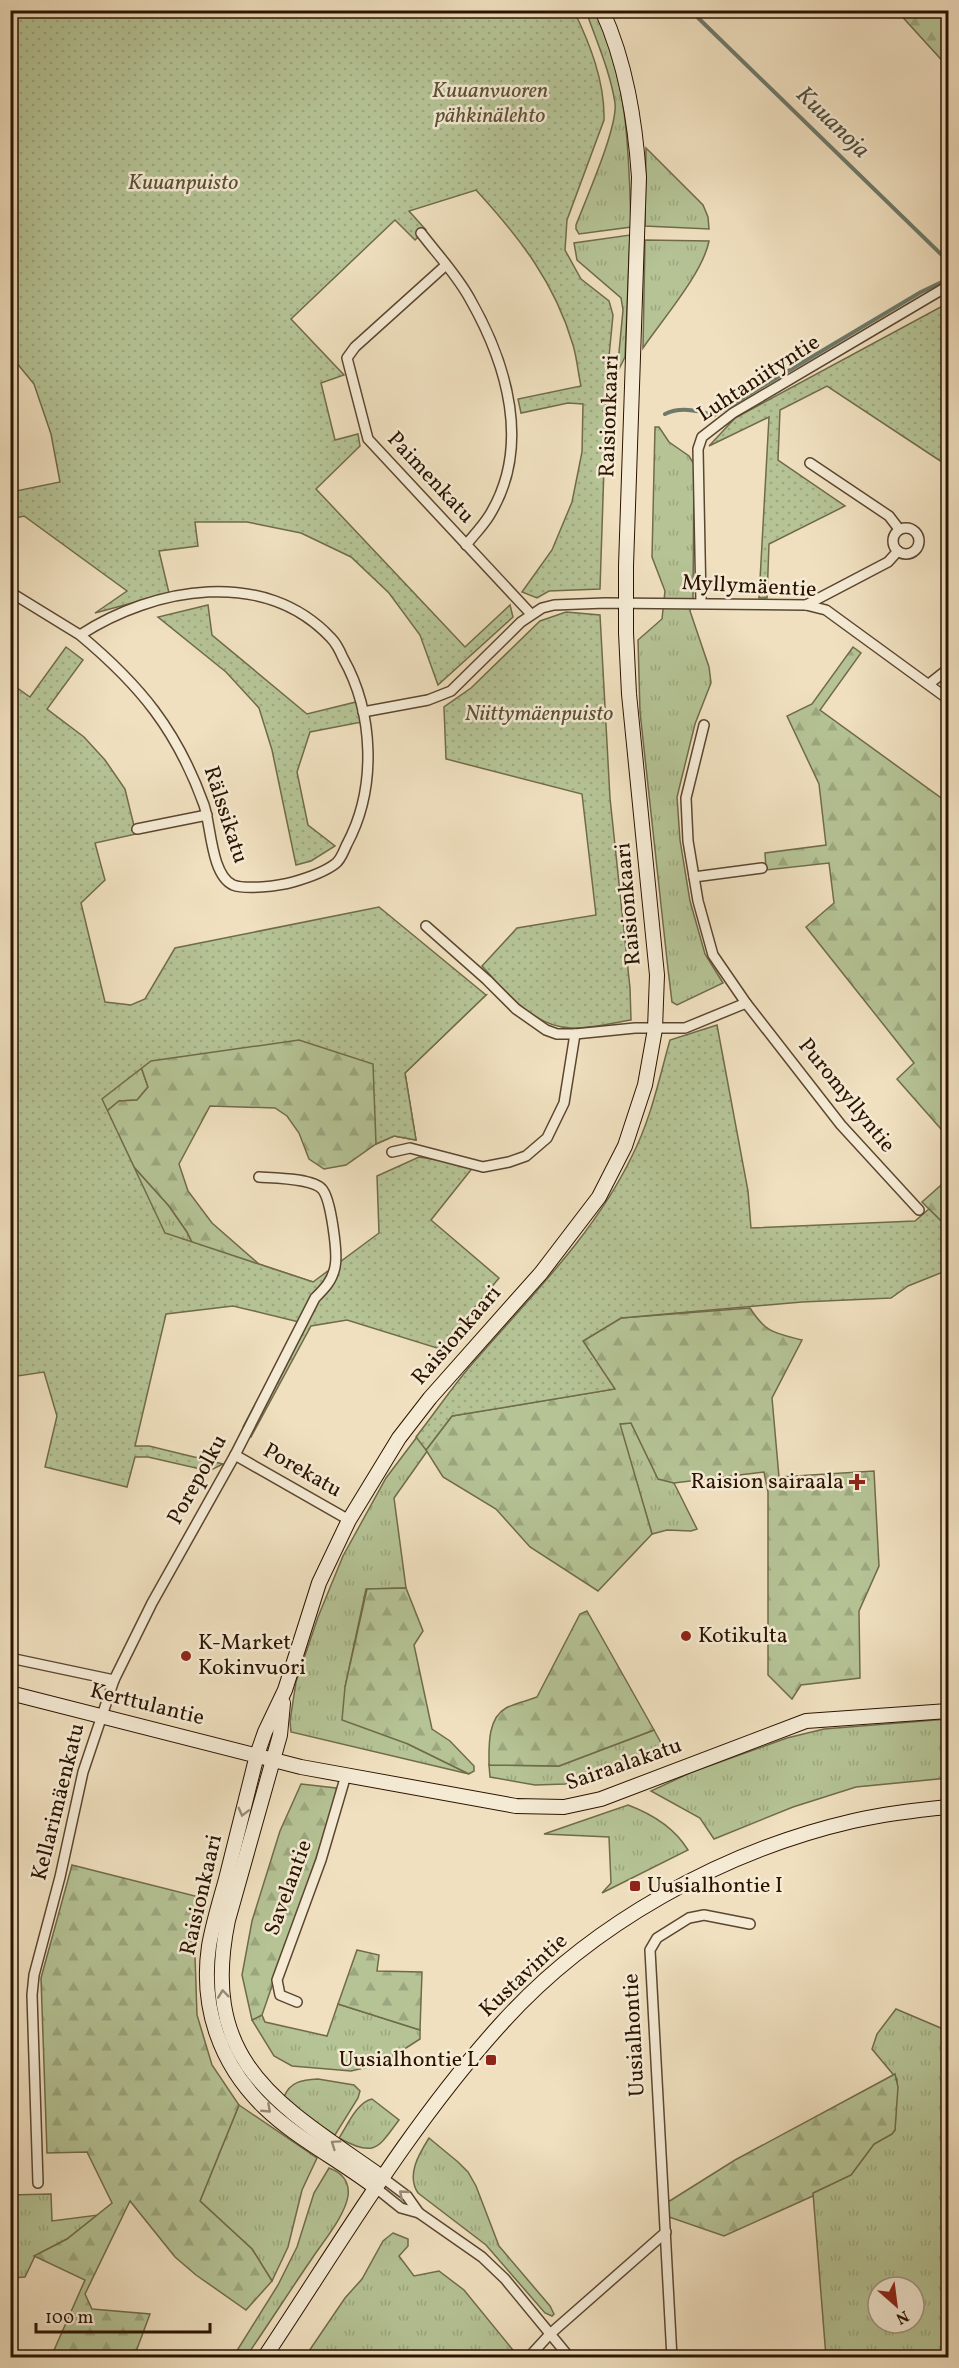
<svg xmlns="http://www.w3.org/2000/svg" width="959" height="2368" font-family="Vollkorn,serif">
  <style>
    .grass { fill: url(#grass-tufts); stroke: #706b4a; stroke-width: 1.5; fill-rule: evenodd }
    .forest { fill: url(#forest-firs); stroke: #706b4a; stroke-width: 1.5 }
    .park { fill: url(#park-dots); stroke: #706b4a; stroke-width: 1.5 }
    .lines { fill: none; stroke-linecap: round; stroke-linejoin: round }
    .stream { stroke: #6e796a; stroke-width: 4 }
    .street-casing { stroke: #5c4630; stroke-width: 12 }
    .secondary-casing { stroke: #2b1300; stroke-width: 16 }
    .street { stroke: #f5ebd5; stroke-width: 9 }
    .secondary { stroke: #f5ebd5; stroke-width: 14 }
    .oneway { stroke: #9a8a75 }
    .poi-dot { fill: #8f2418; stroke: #f5ebd5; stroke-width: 2 }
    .labels { text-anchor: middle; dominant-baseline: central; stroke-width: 5; stroke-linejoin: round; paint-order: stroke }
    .park-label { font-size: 22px; font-style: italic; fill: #5b5134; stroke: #f5ebd5 }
    .street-label { font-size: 22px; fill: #2b1300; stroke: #f5ebd5 }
    .poi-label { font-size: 22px; fill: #2b1300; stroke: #f5ebd5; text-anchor: start }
    .water-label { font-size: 24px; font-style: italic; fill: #524e3e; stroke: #f5ebd5 }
  </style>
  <defs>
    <pattern id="grass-tufts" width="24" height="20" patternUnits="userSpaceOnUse" patternTransform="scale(1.5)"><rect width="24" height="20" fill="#b5c395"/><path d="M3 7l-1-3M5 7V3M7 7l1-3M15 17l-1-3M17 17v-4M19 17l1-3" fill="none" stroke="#9ca77f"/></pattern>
    <pattern id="forest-firs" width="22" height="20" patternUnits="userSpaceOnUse" patternTransform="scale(1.5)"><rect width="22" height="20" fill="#b5c395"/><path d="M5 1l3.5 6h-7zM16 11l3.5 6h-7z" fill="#9ca77f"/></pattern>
    <pattern id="park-dots" width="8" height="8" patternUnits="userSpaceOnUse" patternTransform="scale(1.5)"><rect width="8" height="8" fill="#b5c395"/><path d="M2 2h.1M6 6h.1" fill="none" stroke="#9ca77f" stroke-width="1.8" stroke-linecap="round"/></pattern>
  </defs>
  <rect width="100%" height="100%" fill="#f0e0bf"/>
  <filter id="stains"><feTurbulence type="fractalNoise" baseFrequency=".00333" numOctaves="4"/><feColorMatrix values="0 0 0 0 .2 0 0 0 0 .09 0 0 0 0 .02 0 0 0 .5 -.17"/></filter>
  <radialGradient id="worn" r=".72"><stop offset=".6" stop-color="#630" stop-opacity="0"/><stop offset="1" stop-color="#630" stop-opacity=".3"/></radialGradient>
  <g class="grass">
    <path d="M586,11H595C628,79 629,153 631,227L579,234L576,229V225C586,199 618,127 615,103C610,71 596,40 586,11Z"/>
    <polygon points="646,148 703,205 708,217 709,229 645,226"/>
    <polygon points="630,235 625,357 617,373 623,310 621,298 577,260 574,243"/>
    <path d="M645,240L709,241C703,273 662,320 643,348Z"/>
    <polygon points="655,427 659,427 669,442 689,456 694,464 693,602 690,611 709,667 711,683 695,724 677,797 680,840 690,901 705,954 723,983 677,1005 672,1002 668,969 640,712 638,640 662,619 665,591 652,557"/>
    <polygon points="138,1058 148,1087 137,1100 119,1101 107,1111 134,1167 169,1206 187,1232 202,1263 176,1261 95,1091"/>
    <polygon points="505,1328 452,1416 394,1498 406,1588 366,1589 345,1687 408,1744 469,1774 291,1732 290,1721 296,1682 318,1617 343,1556 386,1478 469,1368"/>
    <polygon points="631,1423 658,1478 674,1483 697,1529 691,1531 667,1530 652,1534 619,1424"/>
    <polygon points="948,1719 948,1778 856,1787 793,1807 714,1839 700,1818 651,1791 692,1772 787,1738 824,1729"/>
    <polygon points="654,1730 666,1752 597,1779 565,1784 535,1785 490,1777 489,1765 559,1766"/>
    <path d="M628,1805C652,1814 674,1827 688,1850L602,1893L611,1883L609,1837L544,1834Z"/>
    <polygon points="338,2004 420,2030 420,2039 381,2064 351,2071 292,2066 274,2056 252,2020 262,2015 265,2022 327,2036"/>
    <path d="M896,2009L948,2031V2357H826L813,2193L851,2175L874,2144L892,2134L895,2130L897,2079L872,2049L877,2034ZM878,2287H914V2323H878Z"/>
    <path d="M318,2079L354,2085L360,2091L358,2098L335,2135L296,2109L284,2097C290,2081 303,2080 318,2079Z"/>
    <path d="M372,2099L399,2120C378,2148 375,2158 339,2138C347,2126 357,2102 372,2099Z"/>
    <polygon points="239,2105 317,2158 302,2190 288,2247 272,2281 252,2249 200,2201"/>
    <path d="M429,2138L458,2162L468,2172L476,2186L499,2246L550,2306L554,2314L552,2316L545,2313L486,2245L418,2193C406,2175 419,2154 429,2138Z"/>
    <path d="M329,2168C341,2172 350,2181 348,2196C345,2216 322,2243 311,2260C289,2292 268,2325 246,2357H233L278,2285L297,2247L314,2193Z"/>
    <polygon points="51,2194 52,2221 98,2215 67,2239 35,2256 25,2277 11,2278 10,2195"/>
    <polygon points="393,2233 408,2239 408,2246 399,2256 414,2276 439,2271 464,2290 517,2355 516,2357 321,2358 309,2351 345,2298 362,2279 383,2241"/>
  </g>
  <g class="forest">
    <polygon points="897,11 948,11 948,67"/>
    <polygon points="853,647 861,653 820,710 948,803 948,1137 897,1079 914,1063 806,927 834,903 829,863 766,870 765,853 826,845 819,784 787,716 812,704"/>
    <polygon points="486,995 405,1073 416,1140 394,1136 376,1144 346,1165 324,1169 309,1159 299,1133 287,1116 275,1108 210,1106 179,1164 188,1191 212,1223 259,1264 313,1282 202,1263 187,1232 169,1206 134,1167 107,1111 119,1101 137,1100 148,1087 138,1058"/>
    <polygon points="948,1179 948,1222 942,1222 922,1202"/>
    <path d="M750,1308C766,1333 774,1333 802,1340L772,1398L779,1477L874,1471L879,1566L859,1611L860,1678L801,1685L792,1699L768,1675V1492L764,1472L674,1483L658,1479L631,1423L620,1424L652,1534L598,1591L530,1547L496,1509L443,1477L426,1450L452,1416L614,1389L583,1341L621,1318Z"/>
    <polygon points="406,1588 423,1631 414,1645 432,1729 450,1741 474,1766 474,1771 469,1774 408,1744 342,1720 345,1687 367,1589"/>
    <path d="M587,1611L654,1730L559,1766L489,1765C489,1747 487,1719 506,1708C515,1703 527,1701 537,1697L580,1614Z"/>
    <polygon points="301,1784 336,1788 338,1795 262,2015 252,2020 242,1975 252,1921 280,1831"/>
    <polygon points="72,1865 203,1898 195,1957 197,2015 212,2065 239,2105 200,2201 252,2249 272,2281 246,2310 196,2275 175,2257 130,2201 85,2294 92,2309 150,2314 134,2357 51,2357 85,2280 34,2256 67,2239 112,2203 87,2152 47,2153 41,1978"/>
    <polygon points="357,1950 379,1955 377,1971 422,1972 420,2030 338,2004"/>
    <polygon points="895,2074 898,2087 895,2130 892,2134 874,2144 851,2175 813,2193 813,2196 724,2236 669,2217 668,2202 735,2160"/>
  </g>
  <g class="park">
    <path d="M10,11H574C590,44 605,82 604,120L567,220L565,250L581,279L609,301L613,315L607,377L600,589L549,591L537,598L522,592L552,550L572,502L582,452L583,404L568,403L521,413L518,399L581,386C578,373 577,358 573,345C555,283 520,238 476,190L409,211L426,230L415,240L395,220L291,319L344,375L321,383L335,440L358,434L360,446L316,489L465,647L510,605L513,617L438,685L420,635L389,593L351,557L301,533L247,522H195L198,546L159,551L169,593L95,613L127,591L24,516L11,519V492L60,482L51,434L34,384L11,356Z"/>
    <polygon points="948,303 948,466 827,386 780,410 778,460 845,506 769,544 767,598 759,598 769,417 709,446 735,418"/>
    <polygon points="208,605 212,635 307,714 356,702 362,722 310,732 297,772 308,825 335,846 311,861 296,865 272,750 259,708 226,672 158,617"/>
    <path d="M566,612L600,615L610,798L630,988L631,1020C611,1023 591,1029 571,1028C533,1027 505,991 482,966L517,928L596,915L582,794L446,759L444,707L471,688L540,621Z"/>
    <polygon points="66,647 83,660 47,709 84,737 105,760 125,789 136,834 95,843 105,880 81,903 105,1002 131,1005 145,999 175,948 379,907 486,995 405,1073 416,1140 394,1136 376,1144 373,1064 299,1040 151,1061 102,1099 165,1233 313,1282 379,1233 377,1176 419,1157 474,1166 431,1220 499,1278 440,1349 347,1320 311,1326 251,1437 243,1427 299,1322 233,1306 166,1314 135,1446 149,1446 223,1464 209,1471 148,1457 135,1457 127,1487 45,1467 57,1416 44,1372 11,1377 10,683 30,697"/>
    <path d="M717,1025L748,1191L751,1228L915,1221L929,1209L942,1222H948V1270L908,1286L891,1298L802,1302L621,1318L583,1341L615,1389L452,1416L426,1450L416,1437C435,1413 452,1387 472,1364C528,1299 594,1235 632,1156C651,1119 659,1079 670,1040Z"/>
  </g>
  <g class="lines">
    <g class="stream">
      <polyline points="690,10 948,261"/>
      <path d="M665,414C681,406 698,411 714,415L921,292L948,279"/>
    </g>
    <g class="street-casing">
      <g id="street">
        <path d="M421,233C437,254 457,275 470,299C507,364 532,447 489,516C482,527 473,536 466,545"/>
        <polyline points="446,265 355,347 347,358 368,439 531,614"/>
        <polyline points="810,463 889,516 899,529"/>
        <circle cx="906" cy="541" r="13"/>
        <path d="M10,592L80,635C154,587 265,567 331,638C336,643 340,651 343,658C374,713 377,788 347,844C344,850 341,860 335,864C323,873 307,878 293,882C279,886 246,890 233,885C211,875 211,825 204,805C177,730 140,685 80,635"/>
        <polyline points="701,603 698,449 702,437 733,413 948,286"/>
        <polyline points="806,605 888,562 898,551"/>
        <polyline points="929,684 948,669"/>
        <polyline points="363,712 428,700 451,691 521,622 542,608 554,605 605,603 806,605 826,610 948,699"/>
        <polyline points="704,725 686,798 688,841 698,901 713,955 746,1003"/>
        <polyline points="137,829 207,815"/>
        <polyline points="694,877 762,868"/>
        <polyline points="426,926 487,980 516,1009 546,1030 557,1034 575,1034 635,1028 685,1028 746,1003 841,1125 919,1210"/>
        <polyline points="392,1152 410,1148 483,1167 509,1162 526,1156 547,1138 564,1103 575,1034"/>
        <polyline points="235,1455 349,1520"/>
        <polyline points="10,1658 114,1680 83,1772 60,1877 34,1975 32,1995 38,2183"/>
        <path d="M114,1680L152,1603L235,1455L315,1298C325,1288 332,1281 335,1267C338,1254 331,1199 322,1189C312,1178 274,1178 259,1177"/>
        <polyline points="297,2002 280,1995 277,1980 321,1860 346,1775"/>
        <polyline points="383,2178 407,2196 419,2213"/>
        <polyline points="376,2188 401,2208 419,2213 482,2257 505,2279 570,2358"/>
        <polyline points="528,2358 550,2334 666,2232"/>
        <polyline points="672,2358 650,1950 657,1938 689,1918 704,1915 750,1924"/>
      </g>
    </g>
    <g class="secondary-casing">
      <g id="secondary">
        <polyline points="10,1693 301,1767 516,1806 564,1807 601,1799 806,1721 948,1711"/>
        <path d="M283,1703L280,1735L228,1920C198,2065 280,2105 383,2178"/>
        <path d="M376,2188C340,2160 297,2139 265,2108C220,2065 200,2007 209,1946C213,1923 220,1901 226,1879C236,1838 247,1796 257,1755L265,1732L285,1690L319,1583L349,1520L399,1438L430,1398L541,1273L599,1197L625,1146L645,1085L655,1029L657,975L629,694L626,633V566L639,177C635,120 626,63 602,10"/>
        <path d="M264,2358C340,2244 410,2124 502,2023C591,1924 723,1851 853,1821C884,1814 916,1810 948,1807"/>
      </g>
    </g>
    <use href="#street" class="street"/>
    <use href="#secondary" class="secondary"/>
  </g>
  <defs><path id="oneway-chevron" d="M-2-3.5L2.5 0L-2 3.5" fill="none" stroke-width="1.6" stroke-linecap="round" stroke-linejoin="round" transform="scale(1.5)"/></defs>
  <g class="oneway">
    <use href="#oneway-chevron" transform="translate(243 1812) rotate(104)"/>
    <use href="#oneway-chevron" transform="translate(223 1994) rotate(-96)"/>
    <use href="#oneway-chevron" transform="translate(267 2109) rotate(43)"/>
    <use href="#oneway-chevron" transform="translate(335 2144) rotate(-145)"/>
    <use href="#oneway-chevron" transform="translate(403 2194) rotate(-139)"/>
  </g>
  <g class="poi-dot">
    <path d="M854 1473h6v6h6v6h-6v6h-6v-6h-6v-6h6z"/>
    <circle cx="686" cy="1636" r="6"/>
    <circle cx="186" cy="1656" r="6"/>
    <rect x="629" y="1880" width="12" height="12" rx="3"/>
    <rect x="485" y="2054" width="12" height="12" rx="3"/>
  </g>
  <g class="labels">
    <g class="park-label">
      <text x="490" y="91">Kuuanvuoren<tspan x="490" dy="25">pähkinälehto</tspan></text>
      <text x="183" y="183">Kuuanpuisto</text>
      <text x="539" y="714">Niittymäenpuisto</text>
    </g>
    <g class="street-label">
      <text transform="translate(759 379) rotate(-33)">Luhtaniityntie</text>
      <text transform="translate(610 416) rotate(-88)">Raisionkaari</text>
      <text transform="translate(430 478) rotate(47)">Paimenkatu</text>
      <text transform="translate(749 587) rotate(3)">Myllymäentie</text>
      <text transform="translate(225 815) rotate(72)">Rälssikatu</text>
      <text transform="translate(629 904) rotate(-95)">Raisionkaari</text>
      <text transform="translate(846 1096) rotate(51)">Puromyllyntie</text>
      <text transform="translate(457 1336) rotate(-49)">Raisionkaari</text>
      <text transform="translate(302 1471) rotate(30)">Porekatu</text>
      <text transform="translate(198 1480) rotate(-61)">Porepolku</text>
      <text transform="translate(147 1705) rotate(14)">Kerttulantie</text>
      <text transform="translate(624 1765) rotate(-19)">Sairaalakatu</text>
      <text transform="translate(59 1802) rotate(-76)">Kellarimäenkatu</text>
      <text transform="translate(289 1888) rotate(-70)">Savelantie</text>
      <text transform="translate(202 1895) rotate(-77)">Raisionkaari</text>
      <text transform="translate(524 1976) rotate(-43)">Kustavintie</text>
      <text transform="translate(635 2035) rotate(-93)">Uusialhontie</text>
    </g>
    <g class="poi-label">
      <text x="844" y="1482" text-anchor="end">Raision sairaala</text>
      <text x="698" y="1636">Kotikulta</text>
      <text x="198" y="1643">K-Market<tspan x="198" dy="25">Kokinvuori</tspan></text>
      <text x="647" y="1886">Uusialhontie I</text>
      <text x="479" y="2060" text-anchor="end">Uusialhontie L</text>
    </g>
    <g class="water-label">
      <text transform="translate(832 123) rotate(44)">Kuuanoja</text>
    </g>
  </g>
  <rect width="959" height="2368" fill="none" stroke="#f0e0bf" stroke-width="36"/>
  <rect x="12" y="12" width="935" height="2344" fill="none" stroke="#2b1300" stroke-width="3"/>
  <rect x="18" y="18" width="923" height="2332" fill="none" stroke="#2b1300" stroke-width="1.5"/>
  <g transform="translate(896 2305) rotate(152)"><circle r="28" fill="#f5ebd5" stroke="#a49580" stroke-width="1.5"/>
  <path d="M0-4.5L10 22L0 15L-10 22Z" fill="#8f2418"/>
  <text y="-9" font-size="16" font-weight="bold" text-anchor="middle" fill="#2b1300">N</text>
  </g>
  <path d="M36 2323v9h174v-9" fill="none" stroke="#2b1300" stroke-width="3"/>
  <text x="45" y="2323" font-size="18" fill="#2b1300" stroke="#f5ebd5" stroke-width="4.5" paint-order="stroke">100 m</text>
  <rect width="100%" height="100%" filter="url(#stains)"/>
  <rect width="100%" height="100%" fill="url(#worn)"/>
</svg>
